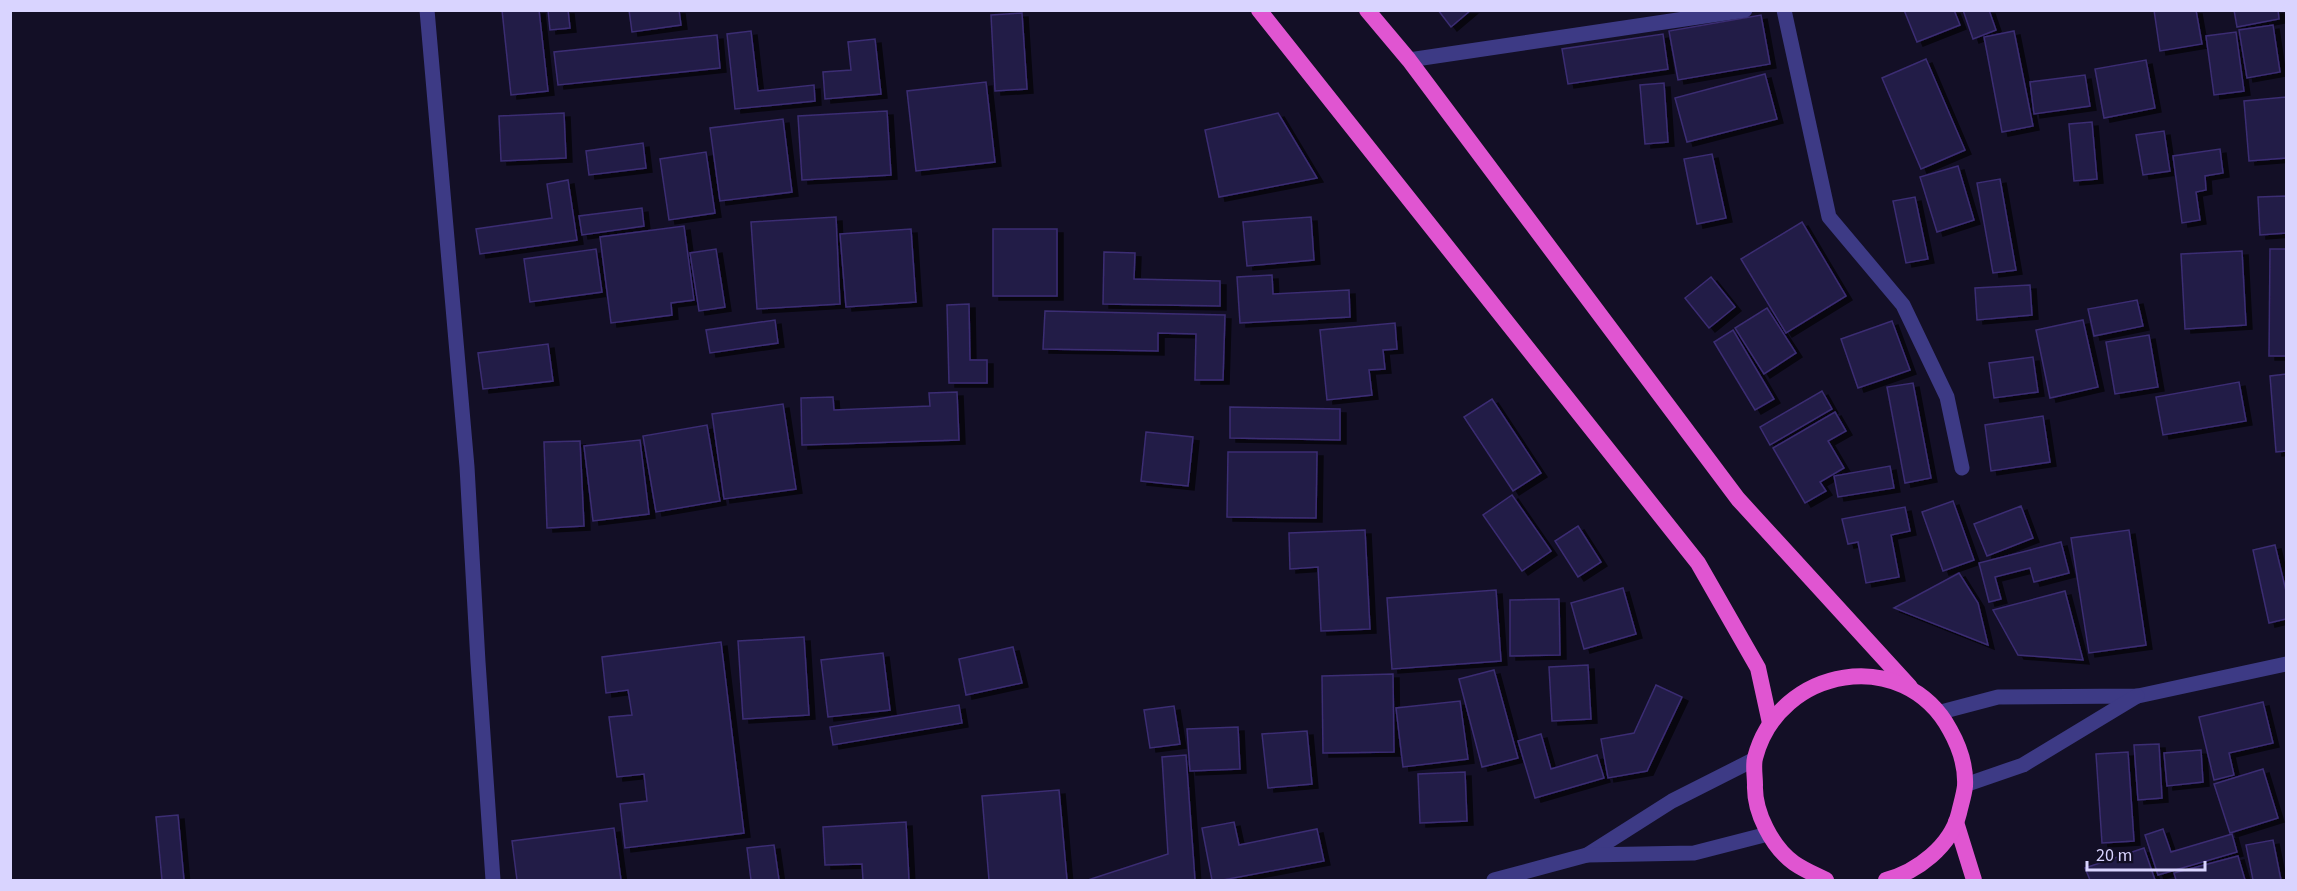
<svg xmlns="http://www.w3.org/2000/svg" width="2297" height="891" font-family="'Source Sans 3',sans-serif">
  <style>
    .building { fill: #241b47; stroke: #3b2d73; stroke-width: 1.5; filter: url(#shadow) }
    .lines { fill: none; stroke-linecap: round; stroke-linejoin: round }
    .minor { stroke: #3d3a85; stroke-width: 15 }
    .tertiary { stroke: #3d3a85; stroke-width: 15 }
    .trunk { stroke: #e055d1; stroke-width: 16 }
  </style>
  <defs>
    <filter id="shadow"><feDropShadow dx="6" dy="4" stdDeviation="0" flood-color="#0009"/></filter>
  </defs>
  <rect width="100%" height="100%" fill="#130f26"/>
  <g class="building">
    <polygon points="502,10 539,10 548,91 511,95"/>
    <polygon points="548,10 568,10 570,28 550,30"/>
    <polygon points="629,10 679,10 681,25 632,32"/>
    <polygon points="1438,10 1471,10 1451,27"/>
    <polygon points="1904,10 1954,10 1960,25 1917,42"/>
    <polygon points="1963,10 1989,10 1996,30 1973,39"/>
    <polygon points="2154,10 2196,10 2202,44 2160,51"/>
    <polygon points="2234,10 2278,10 2279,19 2237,27"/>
    <polygon points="1022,13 1027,89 995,91 991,15"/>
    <polygon points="1761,15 1770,64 1678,80 1669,31"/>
    <polygon points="2273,25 2280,72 2247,78 2239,30"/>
    <polygon points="751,31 758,91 814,85 815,101 735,109 727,34"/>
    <polygon points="2014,31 2033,126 2002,132 1984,37"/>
    <polygon points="2236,32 2244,91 2214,95 2206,36"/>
    <polygon points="1663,34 1668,69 1568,84 1562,49"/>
    <polygon points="717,35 720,68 558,85 554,52"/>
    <polygon points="875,39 881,94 825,99 823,72 851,70 848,42"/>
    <polygon points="1926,59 1965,150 1921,169 1882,78"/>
    <polygon points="2146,60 2155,108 2104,118 2095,69"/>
    <polygon points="1765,74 1777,119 1687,142 1675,98"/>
    <polygon points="2085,75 2090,106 2034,114 2030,82"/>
    <polygon points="986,82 995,162 916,171 907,91"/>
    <polygon points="1664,83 1668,142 1645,144 1640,85"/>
    <polygon points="2286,97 2286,158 2249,161 2244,101"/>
    <polygon points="887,111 891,175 802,180 798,116"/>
    <polygon points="564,113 566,158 501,161 499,116"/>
    <polygon points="1278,113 1317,178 1219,197 1205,130"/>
    <polygon points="783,119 792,192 720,201 710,128"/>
    <polygon points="2092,122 2097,179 2074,181 2069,124"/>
    <polygon points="2164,131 2170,171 2143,175 2136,135"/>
    <polygon points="643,143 646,168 589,175 586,151"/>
    <polygon points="2220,149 2223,173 2205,176 2206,190 2196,192 2200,220 2182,223 2173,156"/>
    <polygon points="706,152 715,213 669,220 660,159"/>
    <polygon points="1712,154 1726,218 1697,224 1684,159"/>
    <polygon points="1958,166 1974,220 1937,232 1920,177"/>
    <polygon points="2000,179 2016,270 1993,273 1977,183"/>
    <polygon points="568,180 577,240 480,254 476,229 552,218 547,184"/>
    <polygon points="2286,196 2286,233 2260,235 2258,197"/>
    <polygon points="1915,197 1928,259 1906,263 1893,201"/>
    <polygon points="642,208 644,226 582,235 579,216"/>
    <polygon points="836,217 840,304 757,309 751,222"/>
    <polygon points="1311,217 1314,260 1247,266 1243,222"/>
    <polygon points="1802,222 1846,296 1786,333 1741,259"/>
    <polygon points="684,226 694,300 671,303 672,315 611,323 600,237"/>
    <polygon points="911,229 916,302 846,307 840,234"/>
    <rect x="993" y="229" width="64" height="67"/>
    <polygon points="596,249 602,292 530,302 524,259"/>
    <polygon points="716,249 725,307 699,311 690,253"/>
    <polygon points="2270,249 2286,249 2286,356 2269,356"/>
    <polygon points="2242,251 2246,325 2185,329 2181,254"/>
    <polygon points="1104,252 1135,253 1134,279 1220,281 1220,306 1103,304"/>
    <polygon points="1272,275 1273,294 1349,290 1350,317 1240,323 1237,277"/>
    <polygon points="1711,277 1735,307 1709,328 1685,298"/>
    <polygon points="2030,285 2032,315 1977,320 1975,288"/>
    <polygon points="2137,300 2143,326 2094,336 2088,309"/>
    <polygon points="969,304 970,360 987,360 987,383 949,383 947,305"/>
    <polygon points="1767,308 1796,353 1764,374 1735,328"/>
    <polygon points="1045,311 1225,315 1223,380 1195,380 1196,334 1158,333 1158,351 1043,349"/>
    <polygon points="775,320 778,343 710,353 706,330"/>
    <polygon points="2083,320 2098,387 2050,398 2036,330"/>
    <polygon points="1892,321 1910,370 1858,388 1841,339"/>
    <polygon points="1395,323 1397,349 1383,350 1385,369 1369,370 1372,395 1327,400 1320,330"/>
    <polygon points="1733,330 1774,399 1755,410 1714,342"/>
    <polygon points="2149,335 2158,387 2115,394 2106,342"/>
    <polygon points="548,344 553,381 483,389 478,353"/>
    <polygon points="2033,357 2038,392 1994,398 1989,363"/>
    <polygon points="2286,374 2286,451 2276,452 2270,376"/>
    <polygon points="2239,382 2246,421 2163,435 2156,397"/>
    <polygon points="1913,383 1931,478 1905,483 1887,387"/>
    <polygon points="1822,391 1832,409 1770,445 1760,427"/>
    <polygon points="957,392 959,440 802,445 801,398 833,397 834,410 930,406 929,393"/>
    <polygon points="1492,399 1541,473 1513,491 1464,417"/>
    <polygon points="783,404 796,489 724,499 712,414"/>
    <polygon points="1230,407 1340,409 1340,440 1230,438"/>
    <polygon points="1835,412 1846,431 1828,441 1844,468 1820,482 1826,491 1805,503 1773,448"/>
    <polygon points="2043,416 2050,462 1991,471 1985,425"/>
    <polygon points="707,425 720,501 656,512 643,436"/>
    <polygon points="1146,432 1193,437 1188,486 1141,481"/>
    <polygon points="640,440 649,514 593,521 584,446"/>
    <polygon points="580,441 584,526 547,528 544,442"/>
    <polygon points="1228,452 1317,452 1316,518 1227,517"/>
    <polygon points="1890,466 1894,488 1838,497 1834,476"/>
    <polygon points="1512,495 1551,551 1522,571 1483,515"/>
    <polygon points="1953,501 1974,560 1943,571 1922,512"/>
    <polygon points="2021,506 2033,538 1987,556 1974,524"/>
    <polygon points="1905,507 1910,531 1891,535 1899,577 1866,583 1858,542 1848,544 1842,519"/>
    <polygon points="1578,526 1601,562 1578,577 1555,541"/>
    <polygon points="1365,530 1370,629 1321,631 1318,567 1290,569 1289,533"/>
    <polygon points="2129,530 2146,645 2089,653 2071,538"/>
    <polygon points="2061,542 2069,573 2034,582 2030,568 1995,577 2001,599 1989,602 1979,563"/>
    <polygon points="2275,545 2286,591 2286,619 2269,623 2253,550"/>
    <polygon points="1959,573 1978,603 1988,645 1894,608"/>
    <polygon points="1623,588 1636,634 1584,649 1571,603"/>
    <polygon points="1496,590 1501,661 1392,669 1387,598"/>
    <polygon points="2065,591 2083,660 2018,655 1993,610"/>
    <polygon points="1559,599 1560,655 1510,656 1510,600"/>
    <polygon points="804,637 809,715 743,719 738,641"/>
    <polygon points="721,642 744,833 625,848 620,804 647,801 644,774 617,777 609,717 632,715 628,690 606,693 602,657"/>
    <polygon points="1013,647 1022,683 966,695 959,659"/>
    <polygon points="883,653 890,710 828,717 821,660"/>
    <polygon points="1588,665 1591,719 1552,721 1549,667"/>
    <polygon points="1494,670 1518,758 1482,767 1459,679"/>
    <polygon points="1393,674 1394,752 1323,753 1322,676"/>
    <polygon points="1656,685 1682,697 1647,771 1608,778 1601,739 1634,733"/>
    <polygon points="1460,701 1468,759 1403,767 1396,708"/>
    <polygon points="2263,702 2273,743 2229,753 2234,775 2214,780 2199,717"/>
    <polygon points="959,705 962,723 833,745 830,727"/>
    <polygon points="1174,706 1180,744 1150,748 1144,710"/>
    <polygon points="1238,727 1240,769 1190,771 1187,729"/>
    <polygon points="1307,731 1312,784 1268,788 1262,734"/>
    <polygon points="1541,734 1551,769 1597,755 1604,778 1535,798 1518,741"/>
    <polygon points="2159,744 2162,798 2138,800 2134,745"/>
    <polygon points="2201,750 2203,782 2167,786 2164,753"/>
    <polygon points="2128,752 2134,841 2102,843 2096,754"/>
    <polygon points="1186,755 1195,880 1088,880 1168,854 1162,757"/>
    <polygon points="2263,769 2278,818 2230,833 2214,784"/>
    <polygon points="1465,772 1467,821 1420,823 1418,774"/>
    <polygon points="1059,790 1067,880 989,880 982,796"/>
    <polygon points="178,815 184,880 162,880 156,817"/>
    <polygon points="906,822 909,880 863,880 862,864 825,865 823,827"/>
    <polygon points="1234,822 1239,845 1317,829 1324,861 1223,880 1212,880 1202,828"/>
    <polygon points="614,828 621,880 517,880 512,841"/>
    <polygon points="2163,829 2171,852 2232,834 2237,852 2158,875 2145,835"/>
    <polygon points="2273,840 2281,880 2253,880 2246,845"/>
    <polygon points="774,845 779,880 751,880 747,848"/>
    <polygon points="2144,848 2155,880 2090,880 2085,868"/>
    <polygon points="2238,856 2245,880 2176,880 2174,873"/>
  </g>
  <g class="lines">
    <g class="minor">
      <polyline points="427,10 467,467 478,662 493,880"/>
      <polyline points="1784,10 1829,217 1903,305 1947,397 1962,468"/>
      <polyline points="1409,60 1745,10"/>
    </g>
    <g class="tertiary">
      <polyline points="1941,712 1998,697 2138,696 2286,664"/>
      <polyline points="1965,785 2023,765 2137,696"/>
      <polyline points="1587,855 1672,801 1755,759"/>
      <polyline points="1494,880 1587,855 1694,853 1768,834"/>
    </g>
    <g class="trunk">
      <polyline points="1259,10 1698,563 1758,668 1770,723"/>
      <polyline points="1367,10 1409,60 1738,499 1910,687"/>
      <polyline points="1956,822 1974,880"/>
      <path d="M1826,880C1816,875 1804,870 1794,863C1772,847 1754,812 1755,785C1755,776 1753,766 1755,758C1779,666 1904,645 1950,730C1959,746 1966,767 1965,786C1964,795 1961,804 1959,813C1951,846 1917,872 1886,880"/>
    </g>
  </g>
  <rect width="2297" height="891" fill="none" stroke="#d9d4ff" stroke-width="24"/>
  <path d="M2087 861v9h118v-9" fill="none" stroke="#d9d4ff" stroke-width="3"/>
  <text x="2096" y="861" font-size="18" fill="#d9d4ff" stroke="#130f26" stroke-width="4.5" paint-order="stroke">20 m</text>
</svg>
